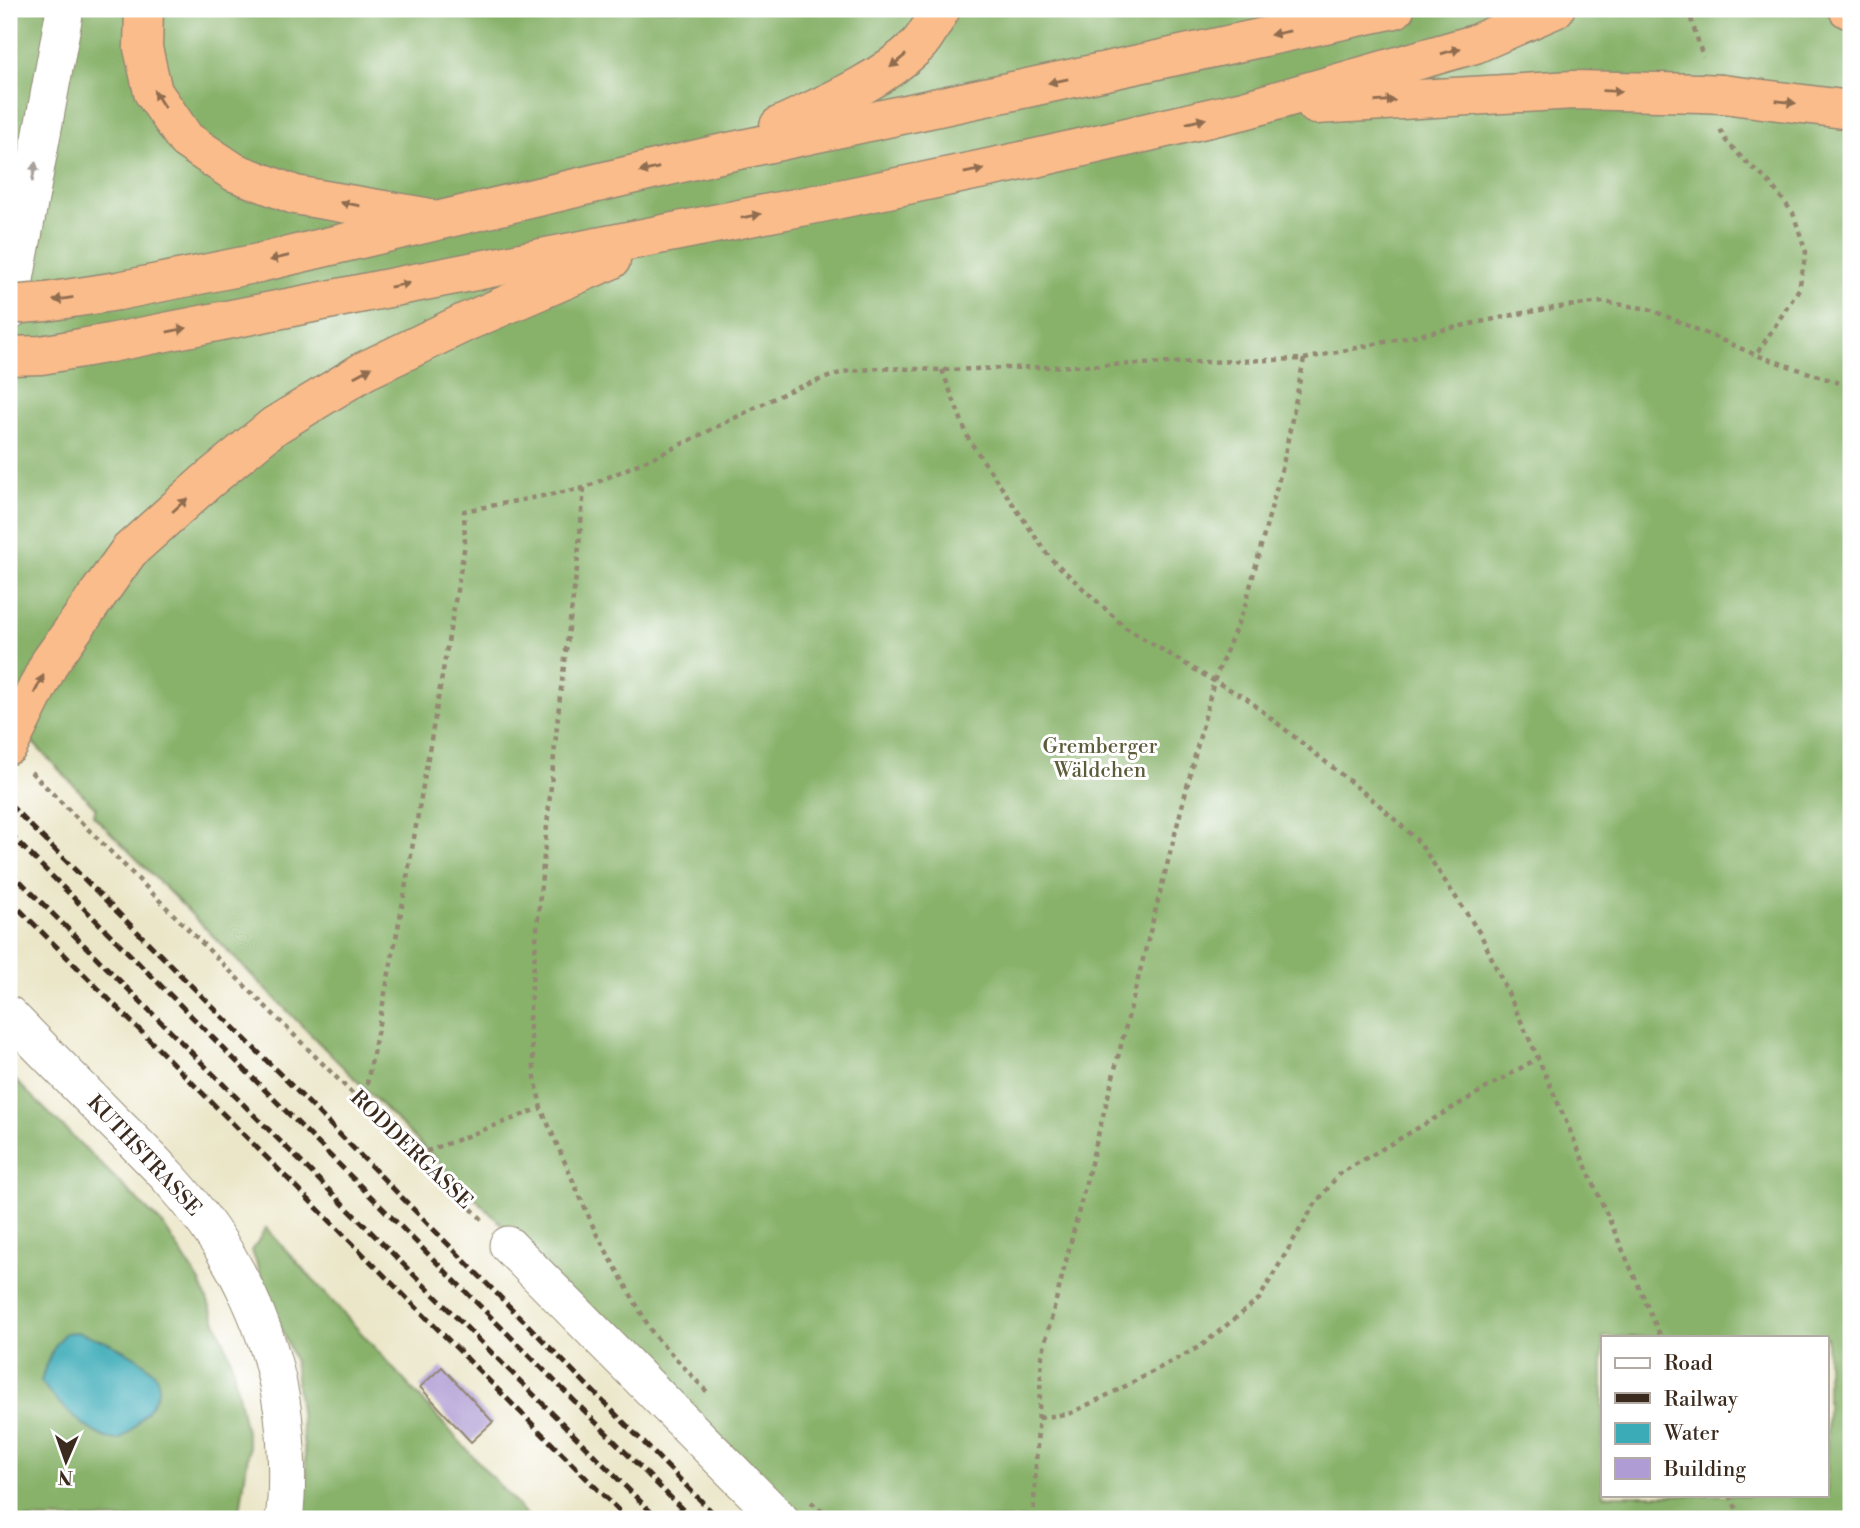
<svg xmlns="http://www.w3.org/2000/svg" width="1860" height="1528" font-family="'Libre Bodoni',serif">
  <style>
    .forest { fill: #88b26a; stroke: #626e44; stroke-width: 2; fill-rule: evenodd }
    .water { fill: #3babb8; stroke: #3b6a6b; stroke-width: 2 }
    .building { fill: #af9cd4 }
    .lines { fill: none; stroke-linecap: round; stroke-linejoin: round }
    .minor-casing { stroke: #938873; stroke-width: 39 }
    .highway-casing { stroke: #938873; stroke-width: 41 }
    .path { stroke: #938873; stroke-width: 4.5; stroke-dasharray: 5 5; stroke-linecap: butt }
    .minor { stroke: #fff; stroke-width: 37 }
    .highway { stroke: #f9bc8a; stroke-width: 38 }
    .rail { stroke: #3b2a1e; stroke-width: 5; stroke-dasharray: 10 5; stroke-linecap: butt }
    .highway-bridge-casing { stroke: #938873; stroke-width: 41; stroke-linecap: butt }
    .highway-bridge { stroke: #f9bc8a; stroke-width: 38 }
    .oneway { fill: #906c4f }
    .oneway2 { fill: #a79f9a }
    .labels { text-anchor: middle; dominant-baseline: central; stroke-width: 6; stroke-linejoin: round; paint-order: stroke }
    .park-label { font-size: 21px; fill: #5d5c3a; stroke: #fff }
    .street-label { font-size: 21px; fill: #3b2a1e; stroke: #fff }
  </style>
  <rect width="100%" height="100%" fill="#fff"/>
  <filter id="ink" filterUnits="userSpaceOnUse"><feTurbulence type="fractalNoise" baseFrequency=".0143" numOctaves="2"/><feDisplacementMap in="SourceGraphic" scale="14" xChannelSelector="R" yChannelSelector="G"/><feConvolveMatrix kernelMatrix="1 2 1 2 8 2 1 2 1" color-interpolation-filters="sRGB"/></filter>
  <filter id="wash" filterUnits="userSpaceOnUse"><feTurbulence type="fractalNoise" baseFrequency=".00686" numOctaves="4" result="noise"/><feDisplacementMap in="SourceGraphic" scale="28" xChannelSelector="R" yChannelSelector="G"/><feGaussianBlur stdDeviation="1.57" result="paint"/><feColorMatrix in="noise" values="0 0 0 0 0 0 0 0 0 0 0 0 0 0 0 0 0 1.4 0 .05"/><feComposite in="paint" operator="in"/></filter>
  <g filter="url(#wash)">
    <rect width="100%" height="100%" fill="#ebe6c8"/>
    <g class="forest">
      <path d="M9,9H1851V1519H798L337,1061L93,815L96,808L9,718ZM1603,1337H1827V1495H1603Z"/>
      <polygon points="9,1074 163,1225 200,1282 231,1359 249,1447 239,1519 9,1519"/>
      <polygon points="266,1228 530,1519 300,1519 307,1472 294,1360 252,1251"/>
    </g>
    <path class="water" d="M76,1332C98,1337 144,1356 156,1376C158,1379 158,1383 159,1387C157,1392 156,1398 153,1402C149,1410 128,1436 120,1439C97,1445 54,1399 41,1382C45,1366 53,1346 65,1333Z"/>
    <g id="blocks">
      <polygon class="building" points="442,1367 493,1422 471,1442 420,1387"/>
    </g>
  </g>
  <g filter="url(#ink)">
    <use href="#blocks" fill-opacity="0" stroke="#938873" stroke-width="2"/>
    <g class="lines">
      <g class="minor-casing">
        <g id="minor">
          <polyline points="9,312 65,9"/>
          <path d="M9,1015C44,1051 78,1086 113,1121C132,1140 151,1158 169,1178C234,1249 278,1338 285,1434C287,1462 288,1491 284,1519"/>
          <polyline points="508,1245 780,1519"/>
        </g>
      </g>
      <g class="highway-casing">
        <g id="highway">
          <polyline points="144,9 143,48 153,92 186,140 234,172 295,195 425,217"/>
          <polyline points="1848,9 1851,10"/>
          <polyline points="1722,94 1851,110"/>
          <polyline points="1316,105 1574,90 1701,93"/>
          <path d="M779,126C826,104 879,82 917,46C927,36 934,20 941,9"/>
          <polyline points="118,291 259,263 715,155 1395,9"/>
          <polyline points="9,356 41,355 110,343 821,203 1036,158 1244,110 1475,44 1555,9"/>
          <polyline points="9,745 50,662 129,551 206,482 274,426 364,371 466,322 611,260"/>
        </g>
      </g>
      <g class="path">
        <polyline points="1688,9 1703,57"/>
        <polyline points="1720,130 1727,142 1744,160 1769,182 1793,213 1806,252 1799,289 1756,355"/>
        <polyline points="942,370 969,440 1050,558 1126,628 1214,681 1246,698 1378,804 1419,842 1481,935 1538,1058 1661,1337"/>
        <polyline points="584,488 577,568 560,696 540,895 529,1020 535,1077 541,1108 596,1233 653,1334 709,1394"/>
        <polyline points="31,772 363,1104 485,1222"/>
        <polyline points="363,1104 400,918 465,544 464,511 584,488 676,447 791,390 843,372 880,368 942,370 1304,359 1523,313 1566,306 1604,302 1649,309 1756,355 1851,387"/>
        <polyline points="417,1155 541,1108"/>
        <polyline points="1039,1418 1071,1413 1118,1390 1201,1346 1259,1299 1313,1207 1339,1174 1538,1058"/>
        <polyline points="1730,1495 1741,1519"/>
        <polyline points="811,1502 832,1519"/>
        <polyline points="1033,1519 1042,1355 1214,681 1245,606 1283,464 1304,359"/>
      </g>
      <use href="#minor" class="minor"/>
      <use href="#highway" class="highway"/>
      <g class="rail">
        <polyline points="9,804 293,1087 719,1519"/>
        <polyline points="9,833 692,1519"/>
        <polyline points="9,870 658,1519"/>
        <polyline points="9,899 627,1519"/>
      </g>
      <g class="highway-bridge-casing">
        <g id="highway-bridge">
          <polyline points="1701,93 1722,94"/>
          <polyline points="9,305 46,302 118,291"/>
        </g>
      </g>
      <use href="#highway-bridge" class="highway-bridge"/>
    </g>
    <defs><path id="oneway-solid" d="M-6-.8H1V-3.2L6.5 0L1 3.2V.8H-6Z" transform="scale(1.75)"/></defs>
    <g class="oneway">
      <use href="#oneway-solid" transform="translate(1280 33) rotate(168)"/>
      <use href="#oneway-solid" transform="translate(1451 51) rotate(-16)"/>
      <use href="#oneway-solid" transform="translate(898 61) rotate(141)"/>
      <use href="#oneway-solid" transform="translate(1058 81) rotate(168)"/>
      <use href="#oneway-solid" transform="translate(1612 91) rotate(2)"/>
      <use href="#oneway-solid" transform="translate(159 99) rotate(-122)"/>
      <use href="#oneway-solid" transform="translate(1385 101) rotate(-3)"/>
      <use href="#oneway-solid" transform="translate(1786 102) rotate(7)"/>
      <use href="#oneway-solid" transform="translate(1196 121) rotate(-13)"/>
      <use href="#oneway-solid" transform="translate(649 170) rotate(167)"/>
      <use href="#oneway-solid" transform="translate(974 171) rotate(-12)"/>
      <use href="#oneway-solid" transform="translate(350 204) rotate(-170)"/>
      <use href="#oneway-solid" transform="translate(751 216) rotate(-11)"/>
      <use href="#oneway-solid" transform="translate(279 258) rotate(167)"/>
      <use href="#oneway-solid" transform="translate(400 285) rotate(-11)"/>
      <use href="#oneway-solid" transform="translate(63 299) rotate(171)"/>
      <use href="#oneway-solid" transform="translate(177 330) rotate(-11)"/>
      <use href="#oneway-solid" transform="translate(363 372) rotate(-29)"/>
      <use href="#oneway-solid" transform="translate(180 505) rotate(-42)"/>
      <use href="#oneway-solid" transform="translate(39 684) rotate(-63)"/>
    </g>
    <use class="oneway2" href="#oneway-solid" transform="translate(34 172) rotate(-79)"/>
  </g>
  <g class="labels">
    <g class="park-label">
      <text x="1100" y="747">Gremberger<tspan x="1100" dy="24">Wäldchen</tspan></text>
    </g>
    <g class="street-label">
      <text transform="translate(411 1150) rotate(44)">RODDERGASSE</text>
      <text transform="translate(144 1156) rotate(47)">KUTHSTRASSE</text>
    </g>
  </g>
  <rect width="1860" height="1528" fill="none" stroke="#fff" stroke-width="35"/>
  <rect x="1601" y="1336" width="228" height="161" fill="#ffffff" stroke="#b1aaa5" stroke-width="2"/>
  <rect x="1615" y="1358" width="35" height="10" fill="#ffffff" stroke="#b1aaa5" stroke-width="2"/>
  <text x="1664" y="1370" font-size="21" fill="#3b2a1e">Road</text>
  <rect x="1615" y="1393" width="35" height="10" fill="#3b2a1e" stroke="#b1aaa5" stroke-width="2"/>
  <text x="1664" y="1406" font-size="21" fill="#3b2a1e">Railway</text>
  <rect x="1615" y="1423" width="35" height="21" fill="#3babb8" stroke="#b1aaa5" stroke-width="2"/>
  <text x="1664" y="1440" font-size="21" fill="#3b2a1e">Water</text>
  <rect x="1615" y="1458" width="35" height="21" fill="#af9cd4" stroke="#b1aaa5" stroke-width="2"/>
  <text x="1664" y="1476" font-size="21" fill="#3b2a1e">Building</text>
  <g transform="translate(66 1461) rotate(182)" stroke="#ffffff" stroke-width="5" paint-order="stroke">
  <path d="M0-5L12 26L0 18L-12 26Z" fill="#3b2a1e"/>
  <text y="-10" font-size="19" font-weight="bold" text-anchor="middle" fill="#3b2a1e">N</text>
  </g>
</svg>
